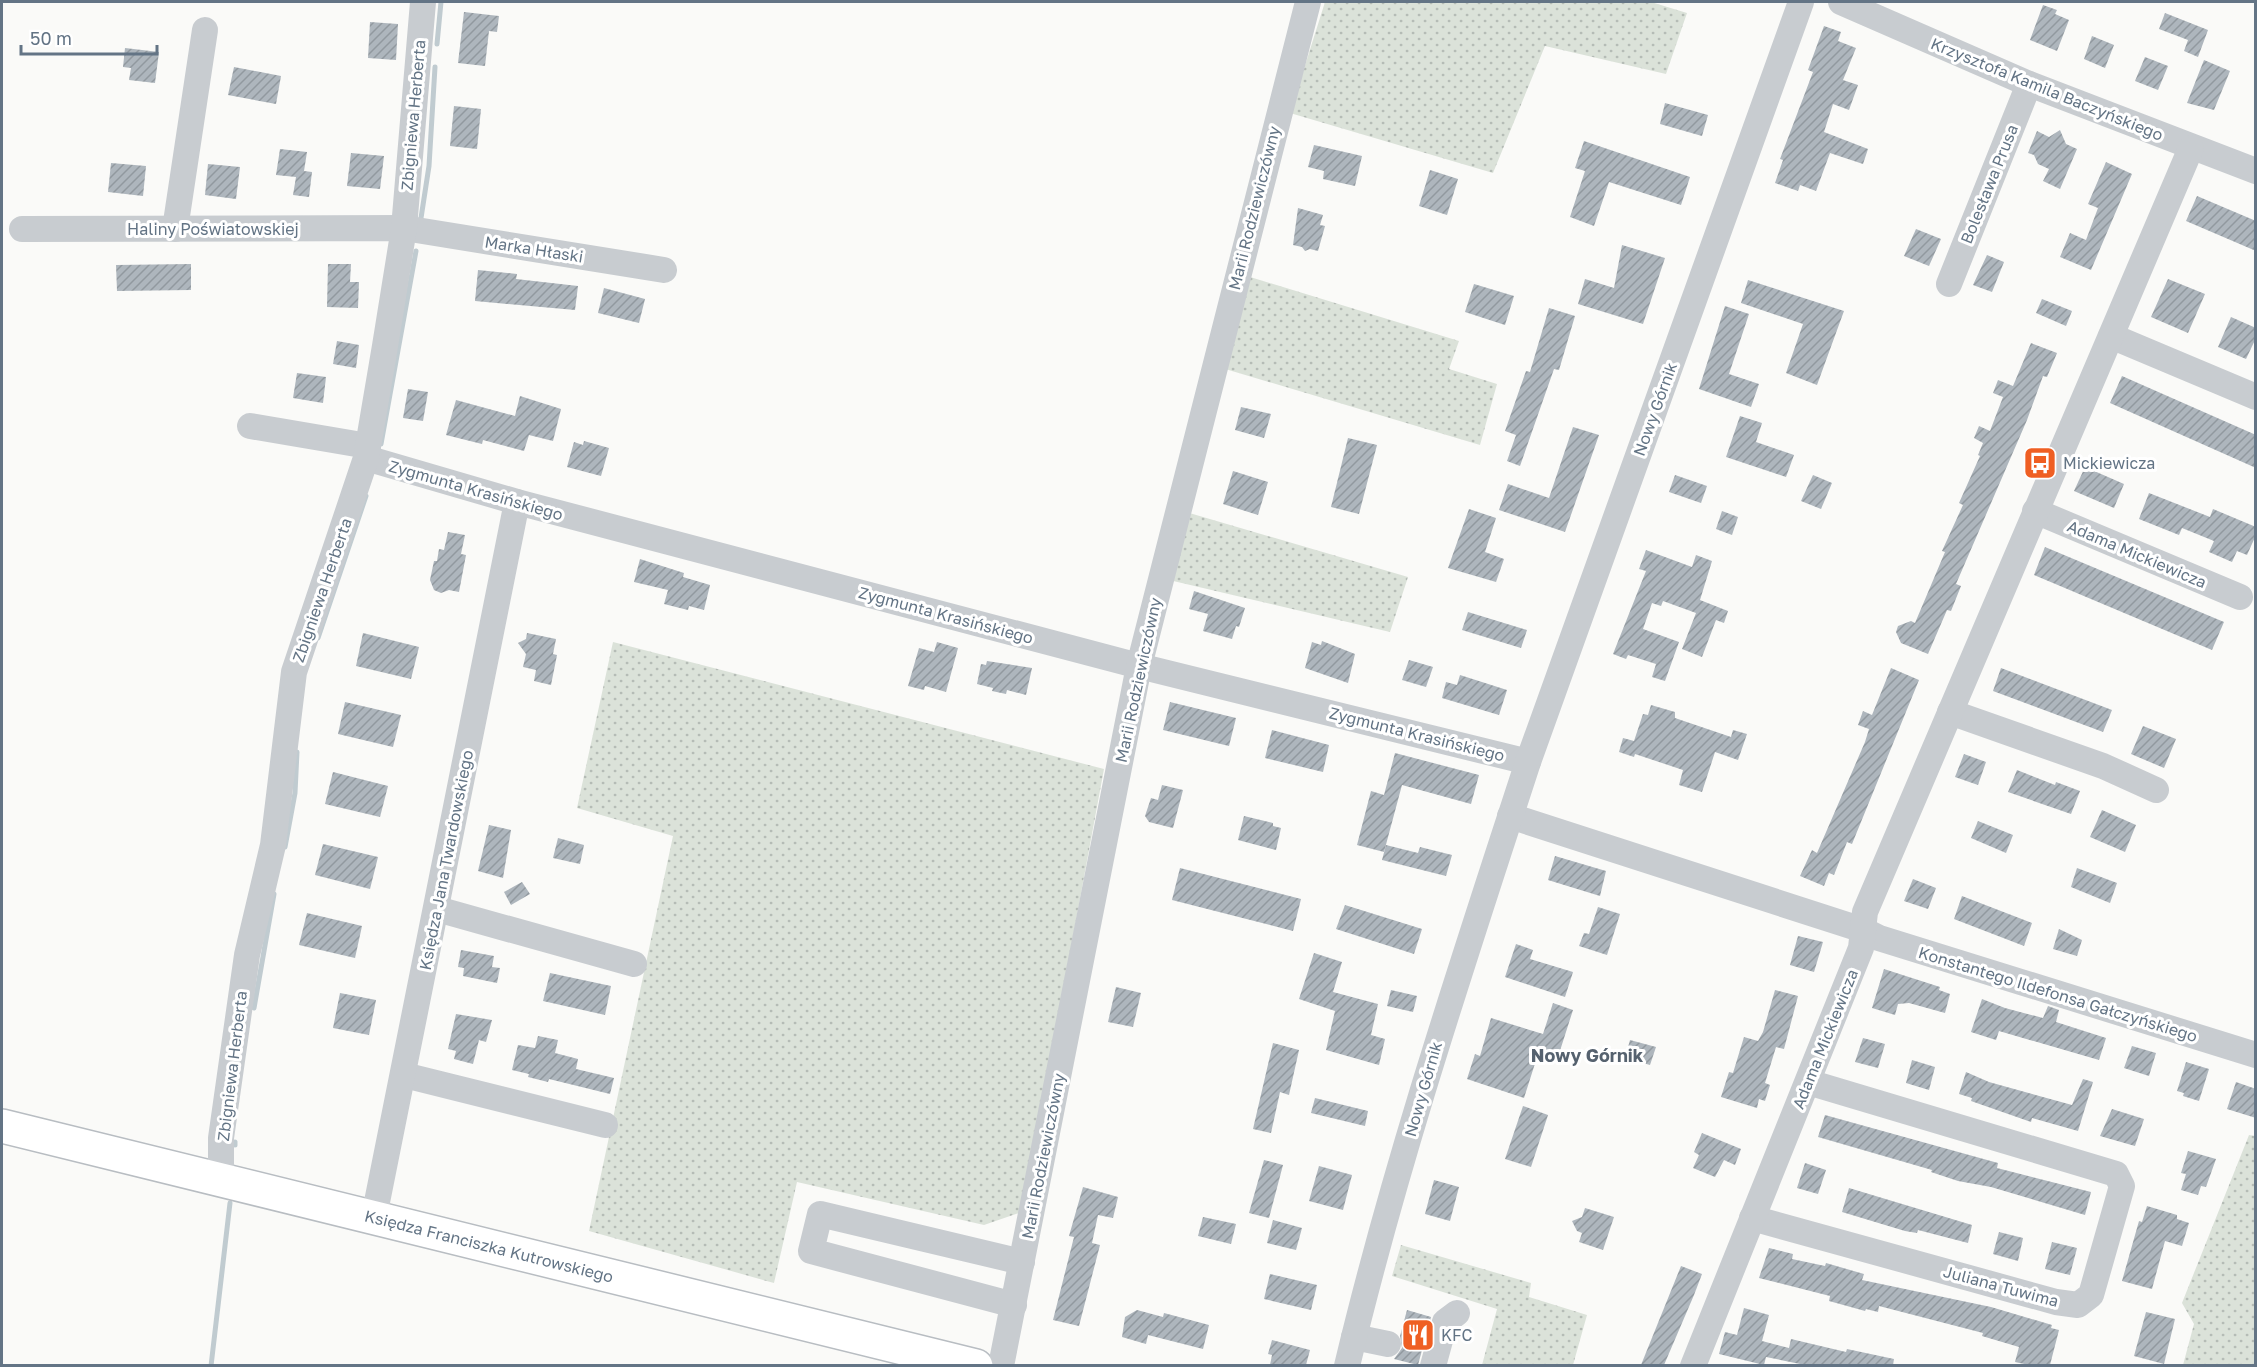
<svg xmlns="http://www.w3.org/2000/svg" width="2257" height="1367" font-family="'Golos Text',sans-serif">
  <style>
    .grass { fill: url(#grass-dots) }
    .lines { fill: none; stroke-linecap: round; stroke-linejoin: round }
    .stream { stroke: #c0cbd0; stroke-width: 5 }
    .building { fill: url(#building-hatch) }
    .major-casing { stroke: #b8bdc2; stroke-width: 36 }
    .minor { stroke: #c8ccd0; stroke-width: 26 }
    .major { stroke: #fff; stroke-width: 33 }
    .labels { text-anchor: middle; dominant-baseline: central; stroke-width: 6; stroke-linejoin: round; paint-order: stroke }
    .street-label { font-size: 16px; fill: #637485; stroke: #fff }
    .poi-label { font-size: 16px; fill: #637485; stroke: #fff; text-anchor: start }
    .neighbourhood-label { font-size: 18px; font-weight: bold; fill: #56626f; stroke: #fff }
  </style>
  <defs>
    <pattern id="grass-dots" width="8" height="8" patternUnits="userSpaceOnUse" patternTransform="scale(1.5)"><rect width="8" height="8" fill="#dbe2d9"/><path d="M2 2h.1M6 6h.1" fill="none" stroke="#b5bcb6" stroke-width="1.8" stroke-linecap="round"/></pattern>
    <pattern id="building-hatch" width="6" height="6" patternUnits="userSpaceOnUse" patternTransform="scale(1.5)"><rect width="6" height="6" fill="#aeb6bd"/><path d="M-1 1l2-2M0 6l6-6M5 7l2-2" fill="none" stroke="#91999f"/></pattern>
  </defs>
  <rect width="100%" height="100%" fill="#fafaf8"/>
  <g class="grass">
    <polygon points="1325,2 1651,2 1687,13 1666,74 1545,46 1493,173 1290,113"/>
    <polygon points="1247,276 1459,341 1449,369 1497,384 1480,445 1222,368"/>
    <polygon points="1186,512 1408,577 1390,632 1169,580"/>
    <polygon points="613,642 1104,769 1022,1212 984,1225 797,1182 774,1283 589,1231 673,836 577,808"/>
    <polygon points="2249,1135 2256,1136 2255,1365 2183,1365 2194,1324 2182,1303"/>
    <polygon points="1401,1245 1531,1283 1529,1297 1587,1315 1573,1365 1482,1365 1497,1309 1392,1276"/>
  </g>
  <g class="lines">
    <g class="stream">
      <polyline points="437,44 441,2"/>
      <polyline points="421,218 429,166 435,67"/>
      <polyline points="381,444 416,251"/>
      <polyline points="318,638 366,496"/>
      <polyline points="285,847 295,793 297,752"/>
      <polyline points="254,1008 274,894"/>
      <polyline points="235,1145 235,1142"/>
      <polyline points="211,1366 230,1203"/>
    </g>
  </g>
  <g class="building">
    <polygon points="2043,5 2057,10 2055,14 2069,20 2057,51 2030,40"/>
    <polygon points="464,12 499,16 497,32 489,31 485,66 458,63"/>
    <polygon points="2165,13 2208,30 2198,57 2184,51 2188,40 2159,29"/>
    <polygon points="370,22 398,24 396,60 368,58"/>
    <polygon points="1824,26 1841,32 1838,41 1856,48 1843,80 1858,85 1849,110 1833,104 1824,132 1868,149 1863,164 1830,153 1816,191 1800,185 1798,191 1775,183 1783,160 1780,159 1813,72 1808,70"/>
    <polygon points="2092,36 2114,45 2105,68 2084,59"/>
    <polygon points="125,48 159,52 155,83 129,80 131,68 123,67"/>
    <polygon points="2145,57 2168,66 2158,90 2135,81"/>
    <polygon points="2204,60 2230,71 2214,110 2187,103"/>
    <polygon points="234,67 281,76 276,104 228,95"/>
    <polygon points="1665,103 1708,115 1702,136 1660,124"/>
    <polygon points="454,106 481,109 477,149 450,146"/>
    <polygon points="2060,130 2066,144 2077,149 2060,189 2043,181 2049,169 2038,164 2034,155 2028,153 2037,131 2049,137"/>
    <polygon points="1584,141 1690,177 1681,205 1609,182 1594,226 1570,217 1585,171 1575,168"/>
    <polygon points="1314,145 1362,156 1355,186 1323,179 1324,171 1308,167"/>
    <polygon points="280,149 307,152 304,171 312,172 309,197 293,195 296,177 276,175"/>
    <polygon points="351,153 384,156 380,189 347,186"/>
    <polygon points="2106,162 2132,174 2091,270 2060,257 2070,233 2086,240 2098,208 2088,204"/>
    <polygon points="111,163 146,166 143,196 108,192"/>
    <polygon points="208,164 240,167 236,199 205,195"/>
    <polygon points="1430,170 1458,179 1447,215 1419,206"/>
    <polygon points="2197,196 2256,221 2256,251 2186,221"/>
    <polygon points="1298,208 1323,215 1320,225 1325,226 1318,251 1310,249 1305,251 1302,247 1293,245"/>
    <polygon points="1916,229 1941,239 1929,266 1904,256"/>
    <polygon points="1622,245 1665,258 1643,324 1578,304 1585,279 1614,288"/>
    <polygon points="1987,255 2004,262 1992,292 1973,285"/>
    <polygon points="191,264 191,290 117,291 116,265"/>
    <polygon points="328,264 351,264 350,282 359,282 358,308 327,307"/>
    <polygon points="478,270 517,274 516,279 578,286 575,310 475,301"/>
    <polygon points="2168,279 2205,294 2188,333 2151,317"/>
    <polygon points="1748,280 1844,311 1817,385 1786,373 1803,324 1741,303"/>
    <polygon points="1474,284 1514,296 1505,325 1465,312"/>
    <polygon points="604,288 645,299 639,323 598,313"/>
    <polygon points="2042,299 2072,311 2066,326 2036,313"/>
    <polygon points="1725,306 1749,314 1729,374 1759,384 1751,407 1699,389"/>
    <polygon points="1549,308 1575,316 1559,370 1554,369 1520,466 1507,461 1516,435 1505,431 1526,371 1530,372"/>
    <polygon points="2231,317 2256,328 2256,338 2246,359 2218,347"/>
    <polygon points="337,341 359,345 356,368 333,364"/>
    <polygon points="2031,343 2057,353 2047,377 2043,376 2027,420 1956,584 1961,586 1951,611 1947,610 1928,654 1901,643 1896,632 1898,626 1911,621 1915,623 1945,552 1942,551 1963,505 1959,503 1980,456 1978,455 1983,443 1974,438 1979,426 1990,431 2003,397 1993,393 1998,380 2013,386"/>
    <polygon points="297,373 326,377 323,403 293,398"/>
    <polygon points="2122,376 2256,435 2256,468 2110,403"/>
    <polygon points="408,389 428,392 423,421 403,418"/>
    <polygon points="520,396 561,409 553,441 529,435 524,451 483,440 482,444 446,435 456,400 515,416"/>
    <polygon points="1241,407 1271,414 1264,438 1235,430"/>
    <polygon points="1740,416 1762,423 1756,442 1794,455 1786,477 1726,457"/>
    <polygon points="1573,427 1599,435 1565,532 1499,510 1508,484 1549,498"/>
    <polygon points="1348,438 1377,445 1359,514 1331,507"/>
    <polygon points="584,441 609,448 601,476 567,467 574,442 583,445"/>
    <polygon points="2085,467 2124,484 2114,508 2074,491"/>
    <polygon points="1233,471 1268,482 1258,515 1223,504"/>
    <polygon points="1675,475 1707,486 1701,503 1669,492"/>
    <polygon points="1813,475 1832,483 1821,509 1801,501"/>
    <polygon points="2149,493 2210,517 2213,509 2256,527 2256,535 2247,555 2237,551 2232,562 2209,552 2214,541 2182,528 2179,535 2139,519"/>
    <polygon points="1469,509 1496,518 1485,552 1504,559 1496,582 1448,568"/>
    <polygon points="1722,511 1738,517 1732,535 1716,529"/>
    <polygon points="448,532 465,535 461,554 466,555 459,592 449,590 441,593 434,590 430,580 434,561 437,561 439,549 444,550"/>
    <polygon points="2045,547 2224,622 2212,650 2034,575"/>
    <polygon points="1646,550 1692,567 1696,555 1712,561 1700,600 1728,611 1724,623 1716,620 1702,657 1682,649 1696,613 1663,601 1661,606 1652,603 1643,629 1679,642 1665,681 1652,677 1656,664 1628,655 1626,659 1613,654 1646,571 1639,569"/>
    <polygon points="640,559 684,573 683,577 710,585 704,610 689,606 688,610 664,604 668,590 634,582"/>
    <polygon points="1194,591 1245,608 1239,627 1236,626 1232,639 1203,631 1208,614 1189,609"/>
    <polygon points="1468,612 1527,630 1521,648 1462,630"/>
    <polygon points="363,633 419,647 411,679 356,666"/>
    <polygon points="527,633 556,639 553,654 557,655 551,685 534,681 536,670 523,667 526,654 518,643 526,639"/>
    <polygon points="1322,641 1355,654 1348,683 1305,668 1312,642 1321,645"/>
    <polygon points="937,642 958,648 946,692 925,686 924,690 908,686 919,648 934,652"/>
    <polygon points="1409,660 1433,667 1426,687 1402,680"/>
    <polygon points="987,661 1032,668 1026,695 1007,690 1006,694 992,691 993,688 977,684 981,664 986,665"/>
    <polygon points="1891,668 1919,680 1852,844 1847,842 1834,875 1829,873 1824,886 1800,876 1812,850 1817,853 1865,742 1869,729 1858,725 1863,711 1872,715"/>
    <polygon points="2001,668 2112,710 2103,732 1993,691"/>
    <polygon points="1460,675 1507,690 1499,715 1442,698 1446,682 1457,685"/>
    <polygon points="345,702 401,715 393,747 338,734"/>
    <polygon points="1170,702 1236,718 1229,746 1163,730"/>
    <polygon points="1651,705 1675,712 1675,718 1731,737 1733,730 1747,734 1738,760 1715,752 1702,792 1679,785 1683,770 1635,754 1634,757 1619,752 1623,738 1634,741 1643,714 1648,715"/>
    <polygon points="2143,726 2176,739 2164,768 2131,754"/>
    <polygon points="1272,730 1329,745 1323,772 1265,758"/>
    <polygon points="1395,753 1479,775 1471,804 1402,785 1384,852 1357,845 1371,791 1384,795"/>
    <polygon points="1964,754 1986,762 1978,785 1955,777"/>
    <polygon points="2017,770 2055,785 2056,782 2080,791 2071,814 2008,792"/>
    <polygon points="333,772 388,786 380,817 325,804"/>
    <polygon points="1162,785 1183,790 1173,828 1149,822 1145,816 1151,798 1158,800"/>
    <polygon points="2102,810 2136,825 2125,852 2090,837"/>
    <polygon points="1244,816 1273,823 1273,826 1281,828 1276,850 1238,840"/>
    <polygon points="1978,821 2013,835 2006,853 1971,838"/>
    <polygon points="489,825 511,830 503,878 478,871"/>
    <polygon points="558,838 584,845 580,864 553,858"/>
    <polygon points="323,844 378,857 370,889 315,875"/>
    <polygon points="1386,845 1418,853 1420,847 1452,855 1446,876 1382,860"/>
    <polygon points="1555,856 1606,871 1600,896 1548,880"/>
    <polygon points="1180,868 1301,899 1293,931 1172,900"/>
    <polygon points="2077,868 2117,883 2110,903 2071,887"/>
    <polygon points="1913,879 1936,888 1928,909 1904,901"/>
    <polygon points="522,882 530,894 511,905 504,892"/>
    <polygon points="1962,896 2032,923 2024,946 1954,919"/>
    <polygon points="1345,905 1422,929 1414,954 1336,929"/>
    <polygon points="1598,907 1620,914 1607,955 1579,946 1584,933 1589,934"/>
    <polygon points="307,913 362,926 355,958 299,945"/>
    <polygon points="2059,929 2082,940 2077,956 2053,949"/>
    <polygon points="1798,936 1823,942 1814,972 1790,965"/>
    <polygon points="1516,944 1533,950 1530,959 1573,972 1565,997 1505,977"/>
    <polygon points="461,950 494,956 492,967 500,968 497,983 463,976 464,968 458,967"/>
    <polygon points="1314,953 1342,962 1333,992 1378,1004 1371,1035 1385,1039 1379,1065 1326,1050 1335,1011 1299,999"/>
    <polygon points="1884,969 1940,987 1939,990 1950,994 1945,1013 1909,1003 1898,1004 1895,1015 1872,1008"/>
    <polygon points="550,973 611,986 605,1015 543,1001"/>
    <polygon points="1116,987 1141,993 1133,1027 1108,1022"/>
    <polygon points="1391,990 1417,996 1413,1012 1387,1006"/>
    <polygon points="1775,990 1798,996 1784,1049 1776,1047 1765,1083 1770,1085 1765,1101 1759,1099 1757,1108 1721,1097 1729,1072 1733,1073 1744,1037 1758,1041 1763,1032"/>
    <polygon points="340,993 376,1000 369,1035 333,1028"/>
    <polygon points="1982,999 2005,1008 2043,1018 2048,1006 2059,1010 2056,1022 2106,1038 2099,1060 1999,1031 1996,1040 1971,1032"/>
    <polygon points="1553,1003 1573,1010 1558,1057 1539,1051 1524,1098 1467,1079 1475,1054 1480,1056 1491,1018 1543,1034"/>
    <polygon points="456,1014 492,1020 486,1042 479,1040 473,1064 454,1059 456,1051 448,1049"/>
    <polygon points="538,1036 558,1040 555,1053 578,1059 576,1069 614,1078 610,1094 549,1079 548,1082 528,1077 529,1074 512,1070 518,1045 535,1048"/>
    <polygon points="1863,1038 1885,1044 1878,1068 1855,1062"/>
    <polygon points="1630,1040 1656,1047 1650,1065 1625,1058"/>
    <polygon points="1273,1043 1299,1050 1289,1095 1280,1092 1271,1133 1253,1129"/>
    <polygon points="2132,1046 2156,1053 2149,1076 2124,1068"/>
    <polygon points="1912,1060 1935,1067 1929,1090 1906,1083"/>
    <polygon points="2186,1062 2209,1069 2199,1101 2183,1096 2184,1093 2177,1091"/>
    <polygon points="1966,1072 1989,1082 2072,1105 2083,1079 2093,1082 2078,1131 2032,1118 2031,1122 1971,1101 1972,1098 1959,1094"/>
    <polygon points="2236,1082 2256,1089 2256,1118 2227,1109"/>
    <polygon points="1315,1098 1368,1111 1365,1126 1311,1113"/>
    <polygon points="1523,1106 1548,1115 1531,1167 1505,1159"/>
    <polygon points="2112,1109 2144,1119 2135,1146 2100,1136"/>
    <polygon points="1825,1115 1998,1163 1997,1168 2091,1192 2085,1215 1991,1187 1958,1181 1931,1172 1932,1170 1818,1137"/>
    <polygon points="1702,1133 1741,1149 1735,1165 1724,1160 1715,1177 1693,1168 1699,1155 1694,1152"/>
    <polygon points="2188,1151 2216,1159 2206,1187 2201,1186 2198,1195 2181,1190 2186,1174 2181,1173"/>
    <polygon points="1264,1160 1283,1165 1269,1218 1249,1213"/>
    <polygon points="1805,1163 1826,1170 1818,1194 1797,1188"/>
    <polygon points="1319,1166 1352,1175 1343,1210 1309,1201"/>
    <polygon points="1434,1180 1459,1187 1450,1221 1425,1214"/>
    <polygon points="1083,1187 1118,1197 1113,1218 1098,1215 1092,1243 1100,1245 1079,1326 1053,1320 1074,1237 1069,1236"/>
    <polygon points="1849,1188 1972,1225 1968,1243 1918,1230 1917,1233 1905,1231 1842,1212"/>
    <polygon points="2147,1206 2177,1215 2177,1219 2189,1223 2182,1246 2165,1241 2152,1289 2122,1281 2139,1221 2142,1222"/>
    <polygon points="1585,1208 1614,1217 1603,1250 1579,1242 1582,1233 1577,1231 1572,1221 1582,1217"/>
    <polygon points="1203,1217 1236,1224 1231,1244 1198,1236"/>
    <polygon points="1273,1220 1302,1228 1296,1250 1267,1243"/>
    <polygon points="1999,1232 2023,1238 2018,1261 1993,1254"/>
    <polygon points="2052,1242 2077,1248 2070,1275 2045,1269"/>
    <polygon points="1769,1248 1793,1254 1792,1259 1825,1266 1826,1263 1864,1274 1862,1280 1991,1307 2052,1325 2051,1328 2059,1330 2050,1365 2029,1365 2015,1362 2019,1347 1982,1336 1983,1333 1879,1306 1878,1312 1866,1309 1865,1311 1829,1301 1830,1296 1759,1278"/>
    <polygon points="1681,1266 1702,1274 1694,1295 1664,1365 1641,1365"/>
    <polygon points="1270,1274 1317,1285 1311,1310 1264,1299"/>
    <polygon points="1744,1308 1769,1315 1762,1341 1789,1348 1791,1339 1846,1352 1847,1349 1894,1359 1893,1365 1805,1365 1766,1357 1764,1365 1719,1354 1725,1332 1737,1335"/>
    <polygon points="1137,1310 1163,1317 1164,1313 1209,1325 1203,1349 1148,1335 1146,1344 1122,1337 1125,1317"/>
    <polygon points="1407,1310 1431,1317 1418,1365 1394,1359 1402,1348 1400,1336"/>
    <polygon points="2146,1312 2175,1319 2164,1364 2134,1356"/>
    <polygon points="1272,1340 1310,1350 1306,1365 1270,1365 1272,1355 1268,1354"/>
  </g>
  <g class="lines">
    <g class="major-casing">
      <polyline id="major" points="2,1126 976,1366"/>
    </g>
    <g class="minor">
      <polyline points="1841,2 2029,84 2256,171"/>
      <polyline points="22,229 404,228 664,270"/>
      <polyline points="175,229 205,30"/>
      <polyline points="1949,284 2029,84"/>
      <polyline points="2111,336 2256,397"/>
      <polyline points="250,426 368,446"/>
      <polyline points="366,458 517,502 1139,666 1528,762"/>
      <polyline points="2035,511 2240,597"/>
      <polyline points="1950,712 2103,766 2156,790"/>
      <polyline points="1510,816 1863,930 1879,938 2256,1055"/>
      <polyline points="437,909 634,964"/>
      <polyline points="404,1075 605,1125"/>
      <polyline points="221,1179 221,1138 247,955 273,845 294,672 366,458 385,346 404,228 423,2"/>
      <polyline points="374,1217 517,502"/>
      <polyline points="1752,1218 2056,1302 2078,1305 2091,1295 2122,1186 2116,1174 1808,1082"/>
      <polyline points="1014,1305 811,1251 820,1214 1022,1262"/>
      <polyline points="1354,1337 1388,1344"/>
      <polyline points="1001,1366 1139,666 1308,2"/>
      <path d="M1347,1366C1396,1161 1463,962 1528,762L1801,2"/>
      <polyline points="1433,1366 1445,1322 1457,1313"/>
      <polyline points="1693,1366 1861,948 1865,912 2191,148"/>
    </g>
    <use href="#major" class="major"/>
  </g>
  <defs>
    <g id="bus-square" transform="scale(1.725)"><rect x="-9" y="-9" width="18" height="18" rx="4" fill="#ef5f23" stroke="#fff"/><path d="M-5-6H5V4H4V6H2V4H-2V6H-4V4H-5ZM-3.5-4V0h7V-4ZM-3.5 1.2v1.5H-2V1.2ZM2 1.2v1.5H3.5V1.2Z" fill="#fff"/></g>
    <g id="restaurant-square" transform="scale(1.725)"><rect x="-9" y="-9" width="18" height="18" rx="4" fill="#ef5f23" stroke="#fff"/><path d="M-5-6h1v4h1v-4h1v4h1v-4h1v5L-1.5 .5V6h-2V.5L-5-1ZM5-6V6H3V1.5H1.5Q1.5-4 5-6Z" fill="#fff"/></g>
  </defs>
  <g fill-rule="evenodd">
    <use href="#bus-square" x="2040" y="463"/>
    <use href="#restaurant-square" x="1418" y="1335"/>
  </g>
  <g class="labels">
    <g class="street-label">
      <text transform="translate(2047 89) rotate(22)">Krzysztofa Kamila Baczyńskiego</text>
      <text transform="translate(413 115) rotate(-85)">Zbigniewa Herberta</text>
      <text transform="translate(1989 184) rotate(-68)">Bolesława Prusa</text>
      <text transform="translate(1254 208) rotate(-76)">Marii Rodziewiczówny</text>
      <text x="213" y="229">Haliny Poświatowskiej</text>
      <text transform="translate(534 249) rotate(9)">Marka Hłaski</text>
      <text transform="translate(1655 409) rotate(-70)">Nowy Górnik</text>
      <text transform="translate(476 490) rotate(16)">Zygmunta Krasińskiego</text>
      <text transform="translate(2137 554) rotate(23)">Adama Mickiewicza</text>
      <text transform="translate(322 590) rotate(-71)">Zbigniewa Herberta</text>
      <text transform="translate(946 615) rotate(15)">Zygmunta Krasińskiego</text>
      <text transform="translate(1138 680) rotate(-78)">Marii Rodziewiczówny</text>
      <text transform="translate(1417 734) rotate(14)">Zygmunta Krasińskiego</text>
      <text transform="translate(446 860) rotate(-79)">Księdza Jana Twardowskiego</text>
      <text transform="translate(2058 994) rotate(17)">Konstantego Ildefonsa Gałczyńskiego</text>
      <text transform="translate(1825 1039) rotate(-68)">Adama Mickiewicza</text>
      <text transform="translate(232 1066) rotate(-83)">Zbigniewa Herberta</text>
      <text transform="translate(1423 1089) rotate(-74)">Nowy Górnik</text>
      <text transform="translate(1043 1156) rotate(-79)">Marii Rodziewiczówny</text>
      <text transform="translate(489 1246) rotate(14)">Księdza Franciszka Kutrowskiego</text>
      <text transform="translate(2001 1286) rotate(15)">Juliana Tuwima</text>
    </g>
    <g class="poi-label">
      <text x="2063" y="463">Mickiewicza</text>
      <text x="1441" y="1335">KFC</text>
    </g>
    <g class="neighbourhood-label">
      <text x="1587" y="1055">Nowy Górnik</text>
    </g>
  </g>
  <rect width="2257" height="1367" fill="none" stroke="#637485" stroke-width="6"/>
  <path d="M21 45v9h136v-9" fill="none" stroke="#637485" stroke-width="3"/>
  <text x="30" y="45" font-size="18" fill="#637485" stroke="#ffffff" stroke-width="4.5" paint-order="stroke">50 m</text>
</svg>
